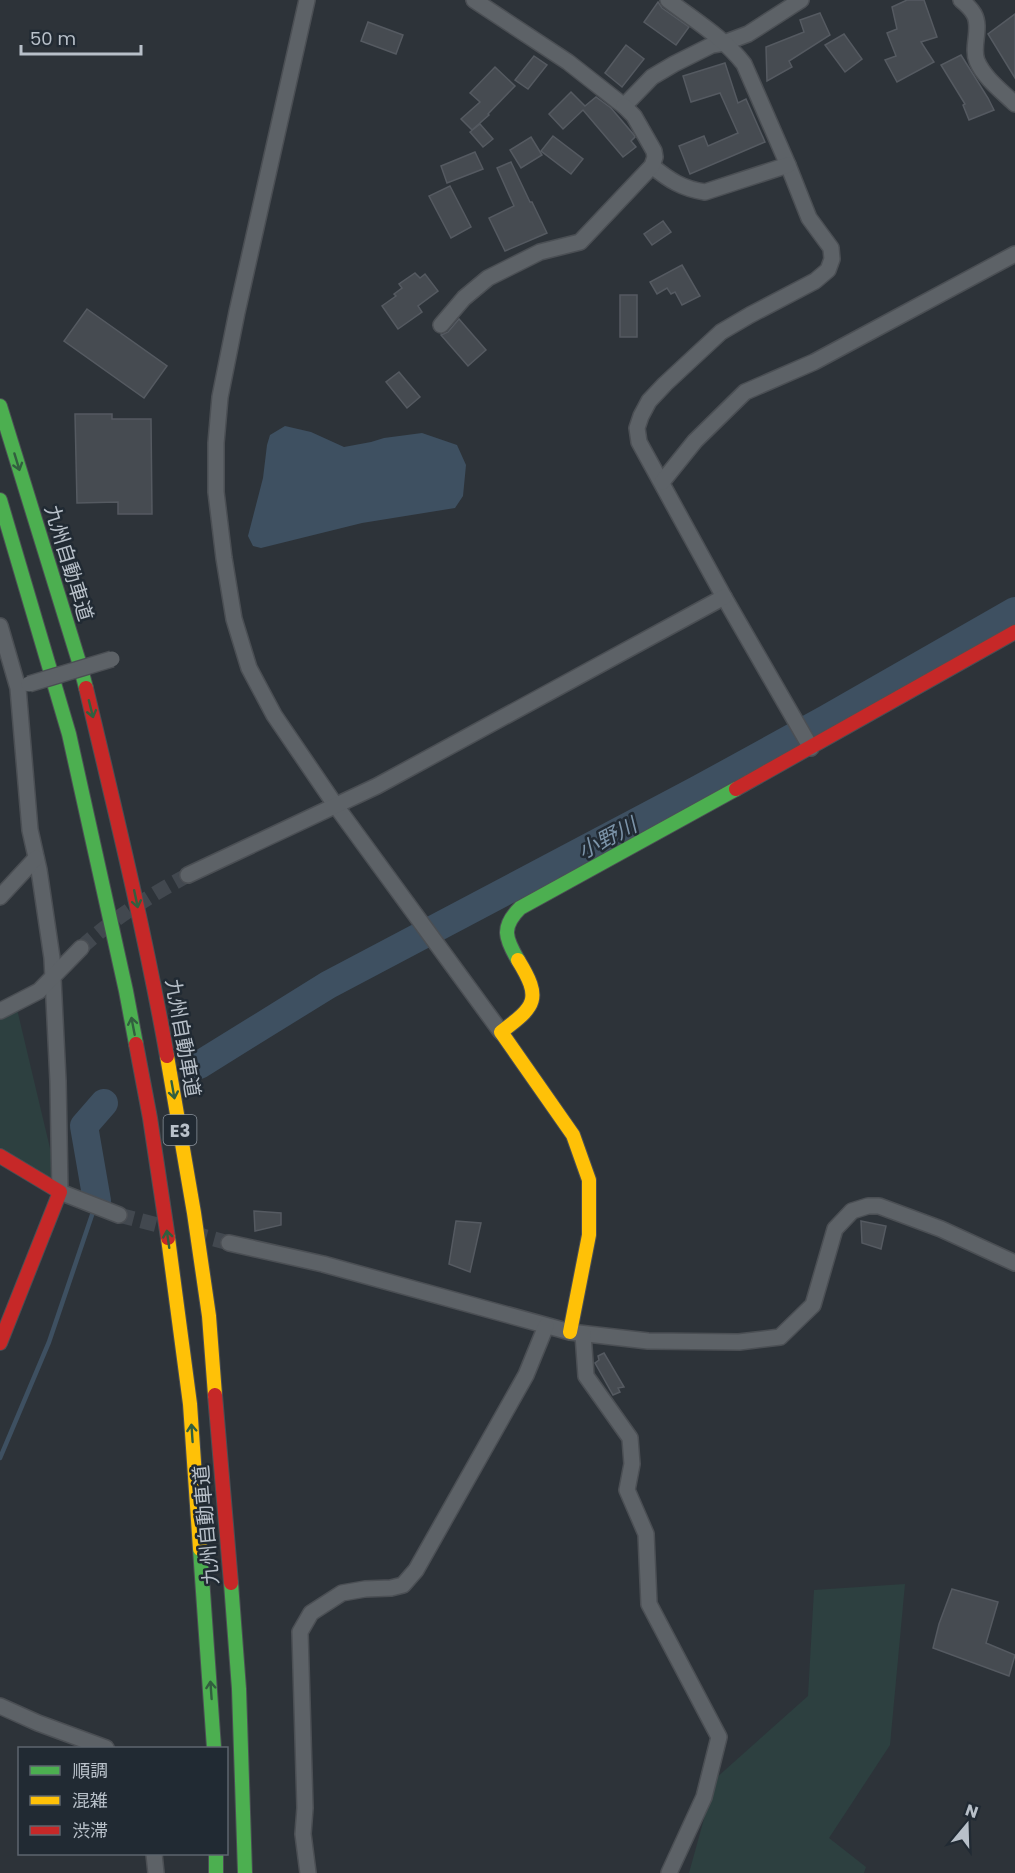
<svg xmlns="http://www.w3.org/2000/svg" width="1015" height="1873" font-family="Poppins,'Noto Sans JP',sans-serif">
  <style>
    .green { fill: #2d4040 }
    .water { fill: #3e5061 }
    .lines { fill: none; stroke-linecap: round; stroke-linejoin: round }
    .stream { stroke: #3e5061; stroke-width: 4.5 }
    .river { stroke: #3e5061; stroke-width: 28 }
    .building { fill: #464b51; stroke: #555a61; stroke-width: 1.5 }
    .street-tunnel { stroke: #42484f; stroke-width: 15; stroke-dasharray: 15 8; stroke-linecap: butt }
    .street-casing { stroke: #4b4f54; stroke-width: 18 }
    .fast-casing { stroke: #4b4f54; stroke-width: 16 }
    .slow-casing { stroke: #4b4f54; stroke-width: 16 }
    .jam-casing { stroke: #4b4f54; stroke-width: 16 }
    .street { stroke: #5d6267; stroke-width: 15 }
    .fast { stroke: #4caf50; stroke-width: 14 }
    .slow { stroke: #ffc107; stroke-width: 14 }
    .jam { stroke: #c62828; stroke-width: 14 }
    .street-bridge-casing { stroke: #4b4f54; stroke-width: 18; stroke-linecap: butt }
    .street-bridge { stroke: #5d6267; stroke-width: 15 }
    .oneway { stroke: #325f3f }
    .labels { text-anchor: middle; dominant-baseline: central; stroke-width: 5; stroke-linejoin: round; paint-order: stroke }
    .shield { fill: #212a33; stroke: #8b939c; stroke-width: 1.5 }
    .shield-label { font-size: 18px; font-weight: bold; fill: #b8c0c9 }
    .street-label { font-size: 20px; fill: #b8c0c9; stroke: #212a33 }
    .water-label { font-size: 21px; font-style: italic; fill: #7c94a9; stroke: #212a33 }
  </style>
  <rect width="100%" height="100%" fill="#2d3339"/>
  <g class="green">
    <polygon points="16,1005 58,1182 0,1149 0,1008"/>
    <polygon points="905,1584 890,1745 829,1838 866,1867 864,1873 689,1873 715,1779 808,1696 814,1590"/>
  </g>
  <polygon class="water" points="285,426 311,432 344,447 371,442 384,438 422,433 457,445 466,465 463,496 455,508 362,523 261,548 253,546 248,536 263,478 267,445 270,435"/>
  <g class="lines">
    <polyline class="stream" points="0,1458 49,1342 94,1209"/>
    <g class="river">
      <polyline points="199,1065 328,985 697,790 826,719 1015,611"/>
      <polyline points="97,1201 84,1126 104,1103"/>
    </g>
  </g>
  <g class="building">
    <polygon points="907,0 924,0 937,37 921,42 934,62 897,82 885,60 896,56 887,33 897,29 892,7"/>
    <polygon points="658,2 662,8 689,27 676,45 644,22"/>
    <polygon points="820,13 830,35 789,61 792,67 767,81 766,47 804,32 800,20"/>
    <polygon points="1015,14 1015,78 988,34"/>
    <polygon points="368,22 403,35 396,54 361,41"/>
    <polygon points="844,34 862,59 845,72 825,45"/>
    <polygon points="626,45 644,59 622,87 605,73"/>
    <polygon points="961,55 988,98 994,110 969,120 963,105 965,104 941,65"/>
    <polygon points="534,56 547,65 528,89 515,80"/>
    <polygon points="725,63 738,103 746,99 765,142 690,174 679,146 704,136 708,146 738,133 720,93 691,102 683,76"/>
    <polygon points="495,67 515,86 488,114 489,115 472,130 461,119 480,102 470,93"/>
    <polygon points="571,92 585,106 596,97 611,108 634,135 635,137 631,141 636,147 623,157 583,110 563,129 549,114"/>
    <polygon points="480,124 493,139 483,147 470,132"/>
    <polygon points="553,136 583,159 571,174 541,151"/>
    <polygon points="531,137 542,155 521,168 510,150"/>
    <polygon points="475,152 483,169 447,183 441,166"/>
    <polygon points="511,162 530,202 532,202 547,233 505,251 489,218 514,206 497,168"/>
    <polygon points="450,186 471,227 451,238 429,196"/>
    <polygon points="663,221 671,232 652,245 644,234"/>
    <polygon points="682,265 700,296 682,305 675,292 671,294 667,288 657,294 650,282"/>
    <polygon points="415,273 420,278 425,274 438,291 418,306 422,312 398,329 382,306 396,296 394,294 402,288 399,284"/>
    <rect x="620" y="295" width="17" height="42"/>
    <polygon points="87,309 167,366 144,398 64,341"/>
    <polygon points="459,319 486,350 468,366 441,335 448,332"/>
    <polygon points="399,372 420,397 407,408 386,382"/>
    <polygon points="75,414 112,414 112,419 151,419 152,514 118,514 118,502 77,503"/>
    <polygon points="254,1211 281,1213 281,1225 255,1231"/>
    <polygon points="456,1221 481,1223 470,1272 449,1264"/>
    <polygon points="861,1221 886,1226 881,1249 862,1243"/>
    <polygon points="604,1353 624,1387 618,1388 620,1392 613,1395 595,1363 599,1360 598,1356"/>
    <polygon points="952,1589 998,1602 986,1643 1015,1655 1009,1676 933,1648 939,1624"/>
  </g>
  <g class="lines">
    <g class="street-tunnel">
      <path d="M81,948C112,919 151,895 188,875"/>
      <polyline points="119,1215 169,1228"/>
      <polyline points="192,1233 229,1243"/>
    </g>
    <g class="street-casing">
      <g id="street">
        <polyline points="307,0 237,312 220,397 216,443 216,492 224,558 234,619 249,668 274,715 336,806 501,1032"/>
        <polyline points="474,0 568,62 624,106 652,77 674,64 712,45 724,43 748,34 801,0"/>
        <path d="M668,0C694,20 724,38 744,64L788,165L809,218L831,248L832,259L828,270L815,281L750,315L721,332L665,384L649,401L641,416L637,428L639,442L724,597L811,748"/>
        <path d="M961,0C966,4 971,9 974,14C982,28 971,47 977,61C984,78 1003,92 1015,104"/>
        <path d="M652,166C669,180 683,189 705,192L788,165"/>
        <polyline points="441,325 464,298 488,278 540,252 580,242 652,166 655,157 654,151 634,116 624,106"/>
        <polyline points="662,482 695,441 745,392 814,362 1015,254"/>
        <polyline points="0,626 18,688 30,830 39,870 52,958 58,1081 60,1192 119,1215"/>
        <polyline points="188,875 377,786 724,597"/>
        <polyline points="0,897 36,858"/>
        <polyline points="0,1011 39,991 81,948"/>
        <polyline points="229,1243 323,1264 570,1332 648,1341 739,1342 780,1337 813,1305 835,1229 852,1211 868,1206 879,1206 941,1229 1015,1263"/>
        <polyline points="583,1334 586,1376 630,1438 632,1464 627,1490 646,1534 649,1604 719,1737 704,1797 669,1873"/>
        <polyline points="0,1706 38,1723 106,1748"/>
        <polyline points="154,1854 156,1873"/>
        <polyline points="308,1873 303,1834 305,1808 300,1632 311,1613 342,1593 365,1589 391,1588 403,1585 416,1570 526,1375 546,1326"/>
      </g>
    </g>
    <g class="fast-casing">
      <g id="fast">
        <polyline points="0,406 80,665 86,688"/>
        <polyline points="0,500 69,734 126,991 136,1044"/>
        <path d="M518,960C505,938 501,927 520,908L736,789"/>
        <polyline points="200,1549 214,1748"/>
        <polyline points="231,1583 239,1689 245,1873"/>
        <polyline points="216,1854 216,1873"/>
      </g>
    </g>
    <g class="slow-casing">
      <g id="slow">
        <path d="M518,960C542,999 536,1006 501,1032L573,1135L589,1180V1235L570,1332"/>
        <polyline points="167,1056 194,1213 209,1316 215,1395"/>
        <polyline points="168,1238 190,1404 200,1549"/>
      </g>
    </g>
    <g class="jam-casing">
      <g id="jam">
        <path d="M86,688C115,810 145,932 167,1056"/>
        <polyline points="736,789 1015,632"/>
        <polyline points="136,1044 150,1118 168,1238"/>
        <polyline points="0,1156 60,1192 0,1343"/>
        <polyline points="215,1395 231,1583"/>
      </g>
    </g>
    <use href="#street" class="street"/>
    <use href="#fast" class="fast"/>
    <use href="#slow" class="slow"/>
    <use href="#jam" class="jam"/>
    <g class="street-bridge-casing">
      <polyline id="street-bridge" points="29,684 112,659"/>
    </g>
    <use href="#street-bridge" class="street-bridge"/>
  </g>
  <defs><path id="oneway-shaft" d="M-6 0H5M1.5-3L5.5 0L1.5 3" fill="none" stroke-width="1.6" stroke-linecap="round" stroke-linejoin="round" transform="scale(1.5)"/></defs>
  <g class="oneway">
    <use href="#oneway-shaft" transform="translate(17 462) rotate(73)"/>
    <use href="#oneway-shaft" transform="translate(91 709) rotate(76)"/>
    <use href="#oneway-shaft" transform="translate(136 899) rotate(78)"/>
    <use href="#oneway-shaft" transform="translate(133 1026) rotate(-101)"/>
    <use href="#oneway-shaft" transform="translate(173 1090) rotate(80)"/>
    <use href="#oneway-shaft" transform="translate(168 1239) rotate(-98)"/>
    <use href="#oneway-shaft" transform="translate(192 1433) rotate(-94)"/>
    <use href="#oneway-shaft" transform="translate(211 1690) rotate(-94)"/>
  </g>
  <g class="labels">
    <rect class="shield" x="163.5" y="1115" width="33" height="30" rx="4.5"/>
    <g class="shield-label">
      <text x="180" y="1130">E3</text>
    </g>
    <g class="street-label">
      <text transform="translate(69 563) rotate(73)">九州自動車道</text>
      <text transform="translate(183 1038) rotate(80)">九州自動車道</text>
      <text transform="translate(206 1525) rotate(-95)">九州自動車道</text>
    </g>
    <g class="water-label">
      <text transform="translate(607 838) rotate(-28)">小野川</text>
    </g>
  </g>
  <rect x="18" y="1747" width="210" height="108" fill="#212a33" stroke="#5d666f" stroke-width="1.5"/>
  <rect x="30" y="1766" width="30" height="9" fill="#4caf50" stroke="#5d666f" stroke-width="1.5"/>
  <text x="72" y="1777" font-size="18" fill="#b8c0c9">順調</text>
  <rect x="30" y="1796" width="30" height="9" fill="#ffc107" stroke="#5d666f" stroke-width="1.5"/>
  <text x="72" y="1807" font-size="18" fill="#b8c0c9">混雑</text>
  <rect x="30" y="1826" width="30" height="9" fill="#c62828" stroke="#5d666f" stroke-width="1.5"/>
  <text x="72" y="1837" font-size="18" fill="#b8c0c9">渋滞</text>
  <g transform="translate(967 1825) rotate(19)" stroke="#212a33" stroke-width="4.5" paint-order="stroke">
  <path d="M0-4.5L10 22L0 15L-10 22Z" fill="#b8c0c9"/>
  <text y="-9" font-size="16" font-weight="bold" text-anchor="middle" fill="#b8c0c9">N</text>
  </g>
  <path d="M21 45v9h120v-9" fill="none" stroke="#b8c0c9" stroke-width="3"/>
  <text x="30" y="45" font-size="18" fill="#b8c0c9" stroke="#212a33" stroke-width="4.5" paint-order="stroke">50 m</text>
</svg>
